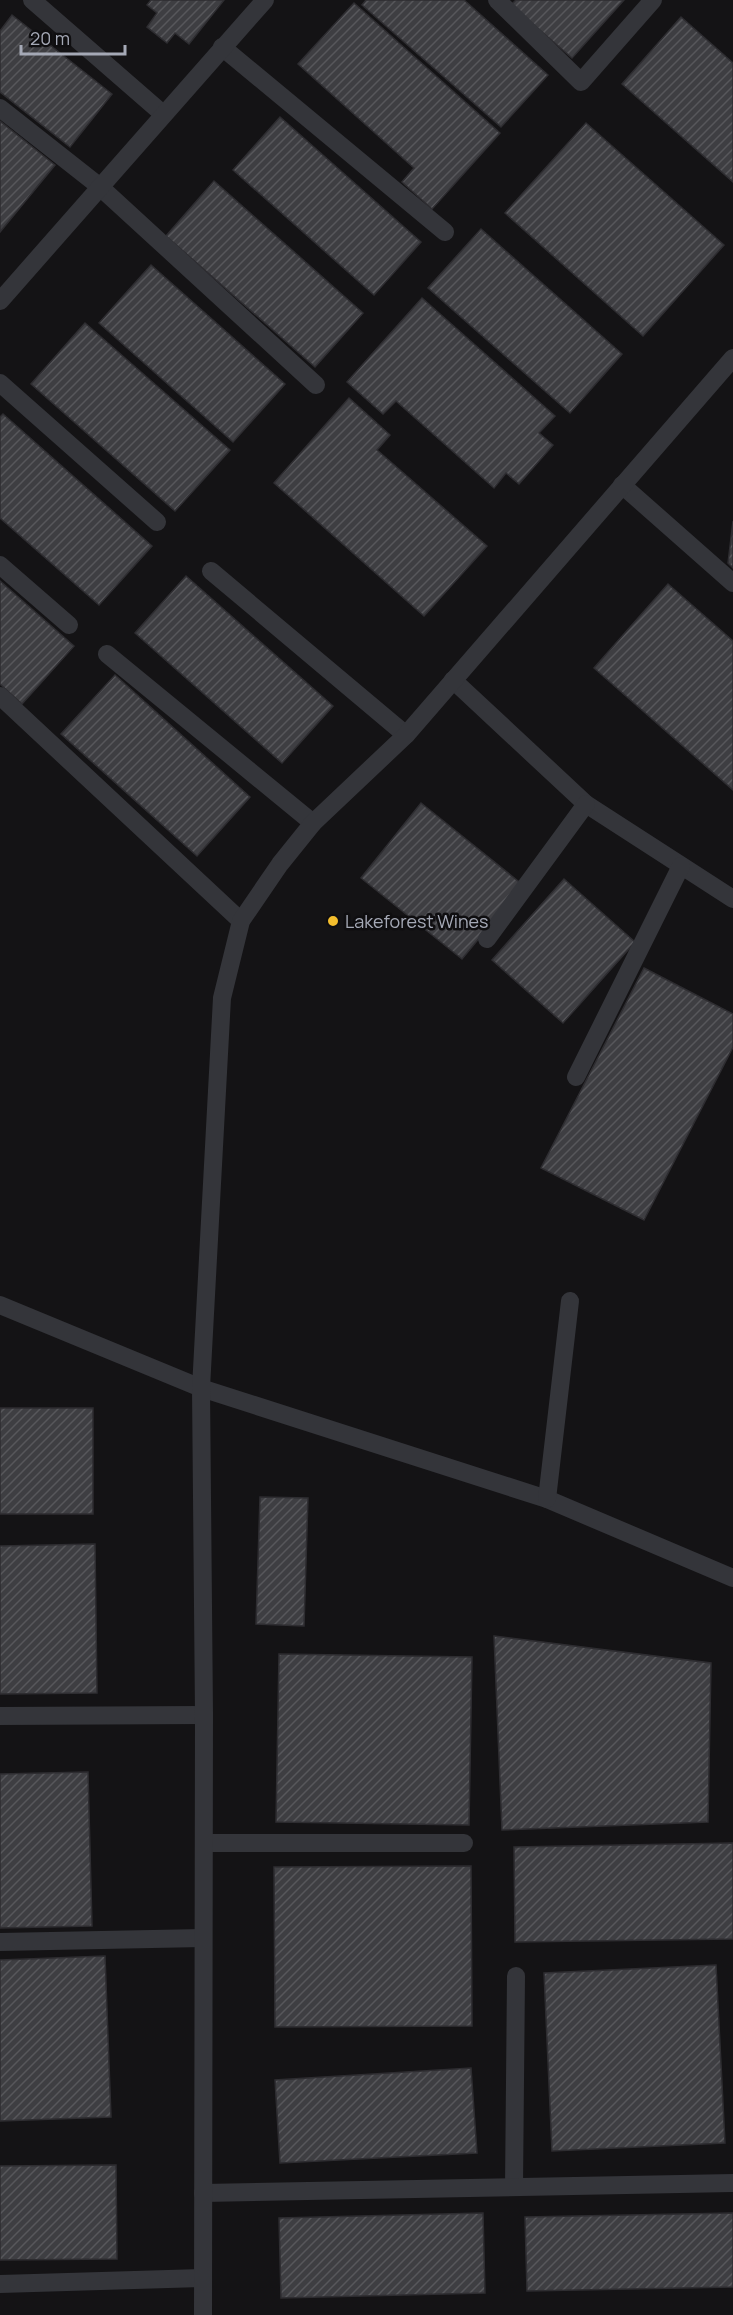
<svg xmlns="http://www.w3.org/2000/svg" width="733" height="2315" font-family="Manrope,sans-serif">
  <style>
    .building { fill: url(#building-hatch); stroke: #2e2d31; stroke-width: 1.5 }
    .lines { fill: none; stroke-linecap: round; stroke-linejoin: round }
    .lane { stroke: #34353a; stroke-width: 18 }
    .poi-dot { fill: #f4be2d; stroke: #0f0e10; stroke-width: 2 }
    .labels { text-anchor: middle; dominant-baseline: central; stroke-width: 5; stroke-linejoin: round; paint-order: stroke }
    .poi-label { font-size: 18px; fill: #a5a9b6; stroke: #0f0e10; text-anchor: start }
  </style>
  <defs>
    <pattern id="building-hatch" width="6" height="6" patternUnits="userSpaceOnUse" patternTransform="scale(1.5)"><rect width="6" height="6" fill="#3e3e42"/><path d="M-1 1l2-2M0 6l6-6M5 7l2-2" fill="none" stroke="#57575b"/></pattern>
  </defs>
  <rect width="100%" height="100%" fill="#141315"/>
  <g class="building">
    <polygon points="151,0 224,0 189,44 175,33 167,43 147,27 157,13 147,5"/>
    <polygon points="366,0 464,0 548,75 501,127 362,5"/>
    <polygon points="516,0 624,0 572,58 511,5"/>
    <polygon points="354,3 500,133 432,209 402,182 414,168 298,64"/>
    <polygon points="12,15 112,94 70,147 0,92 0,31"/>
    <polygon points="681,17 733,63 733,182 622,84"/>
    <polygon points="280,117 421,242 374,295 233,170"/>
    <polygon points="0,121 55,165 0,232"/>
    <polygon points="586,123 724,245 643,336 505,213"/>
    <polygon points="214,181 363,313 315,367 166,236"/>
    <polygon points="481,229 622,354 570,413 428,288"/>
    <polygon points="151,265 285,384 233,442 99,323"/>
    <polygon points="422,298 555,416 539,433 553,445 519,484 506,473 494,488 396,401 383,414 347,382"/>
    <polygon points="85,323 230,450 175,511 31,384"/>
    <polygon points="349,398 390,435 377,450 487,546 424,616 274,483"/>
    <polygon points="3,414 152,546 99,605 0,518 0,417"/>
    <polygon points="733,521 733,568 728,563"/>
    <polygon points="186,576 333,706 282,763 135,633"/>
    <polygon points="0,581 74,646 22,704 0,684"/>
    <polygon points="668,584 733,641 733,790 594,668"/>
    <polygon points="115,675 250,797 197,856 61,734"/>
    <polygon points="421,803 523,885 462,959 361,878"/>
    <polygon points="564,879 635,942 563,1023 492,960"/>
    <polygon points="644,968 733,1014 733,1047 644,1220 541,1168"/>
    <rect x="0" y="1408" width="93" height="106"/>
    <polygon points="260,1497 308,1498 304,1626 256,1624"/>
    <polygon points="95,1544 97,1693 0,1694 0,1546"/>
    <polygon points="494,1636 711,1663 708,1822 502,1830"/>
    <polygon points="279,1654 472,1657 469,1825 276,1822"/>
    <polygon points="88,1772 92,1926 0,1928 0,1774"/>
    <polygon points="733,1843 733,1939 515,1942 514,1847"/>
    <polygon points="471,1866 472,2026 275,2027 274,1867"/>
    <polygon points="105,1956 111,2117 0,2121 0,1960"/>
    <polygon points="716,1965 725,2143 552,2151 544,1973"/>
    <polygon points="471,2068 477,2153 280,2163 275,2080"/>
    <polygon points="116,2165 117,2259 0,2260 0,2166"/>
    <polygon points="483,2213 485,2293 281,2298 279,2218"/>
    <polygon points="733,2213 733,2287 527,2291 525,2217"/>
  </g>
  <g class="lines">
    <g class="lane">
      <polyline points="32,0 163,114"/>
      <polyline points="497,0 581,82 653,0"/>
      <polyline points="222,47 445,232"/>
      <polyline points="0,108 99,186 316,385"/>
      <polyline points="0,301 265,0"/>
      <polyline points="0,383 157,522"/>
      <polyline points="622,485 733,583"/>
      <polyline points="0,565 69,625"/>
      <polyline points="211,571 406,735"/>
      <polyline points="107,654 313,823"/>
      <polyline points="453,680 586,804 733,899"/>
      <polyline points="0,696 241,921"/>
      <polyline points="487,939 586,804"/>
      <polyline points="576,1077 681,866"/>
      <polyline points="0,1305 201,1388 547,1499 733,1578"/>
      <polyline points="547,1499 570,1301"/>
      <polyline points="0,1716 204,1715"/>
      <polyline points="204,1843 464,1843"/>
      <polyline points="0,1942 203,1938"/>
      <polyline points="514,2187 516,1976"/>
      <polyline points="203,2193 733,2183"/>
      <polyline points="0,2284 202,2278"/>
      <polyline points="203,2315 204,1715 201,1388 222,998 241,921 280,864 313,823 406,735 733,358"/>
    </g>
  </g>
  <circle class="poi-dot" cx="333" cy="921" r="6"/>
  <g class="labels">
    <g class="poi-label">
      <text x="345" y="921">Lakeforest Wines</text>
    </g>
  </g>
  <path d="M21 45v9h104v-9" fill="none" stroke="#a5a9b6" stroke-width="3"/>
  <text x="30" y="45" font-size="18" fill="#a5a9b6" stroke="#0f0e10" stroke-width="4.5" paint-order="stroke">20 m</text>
</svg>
